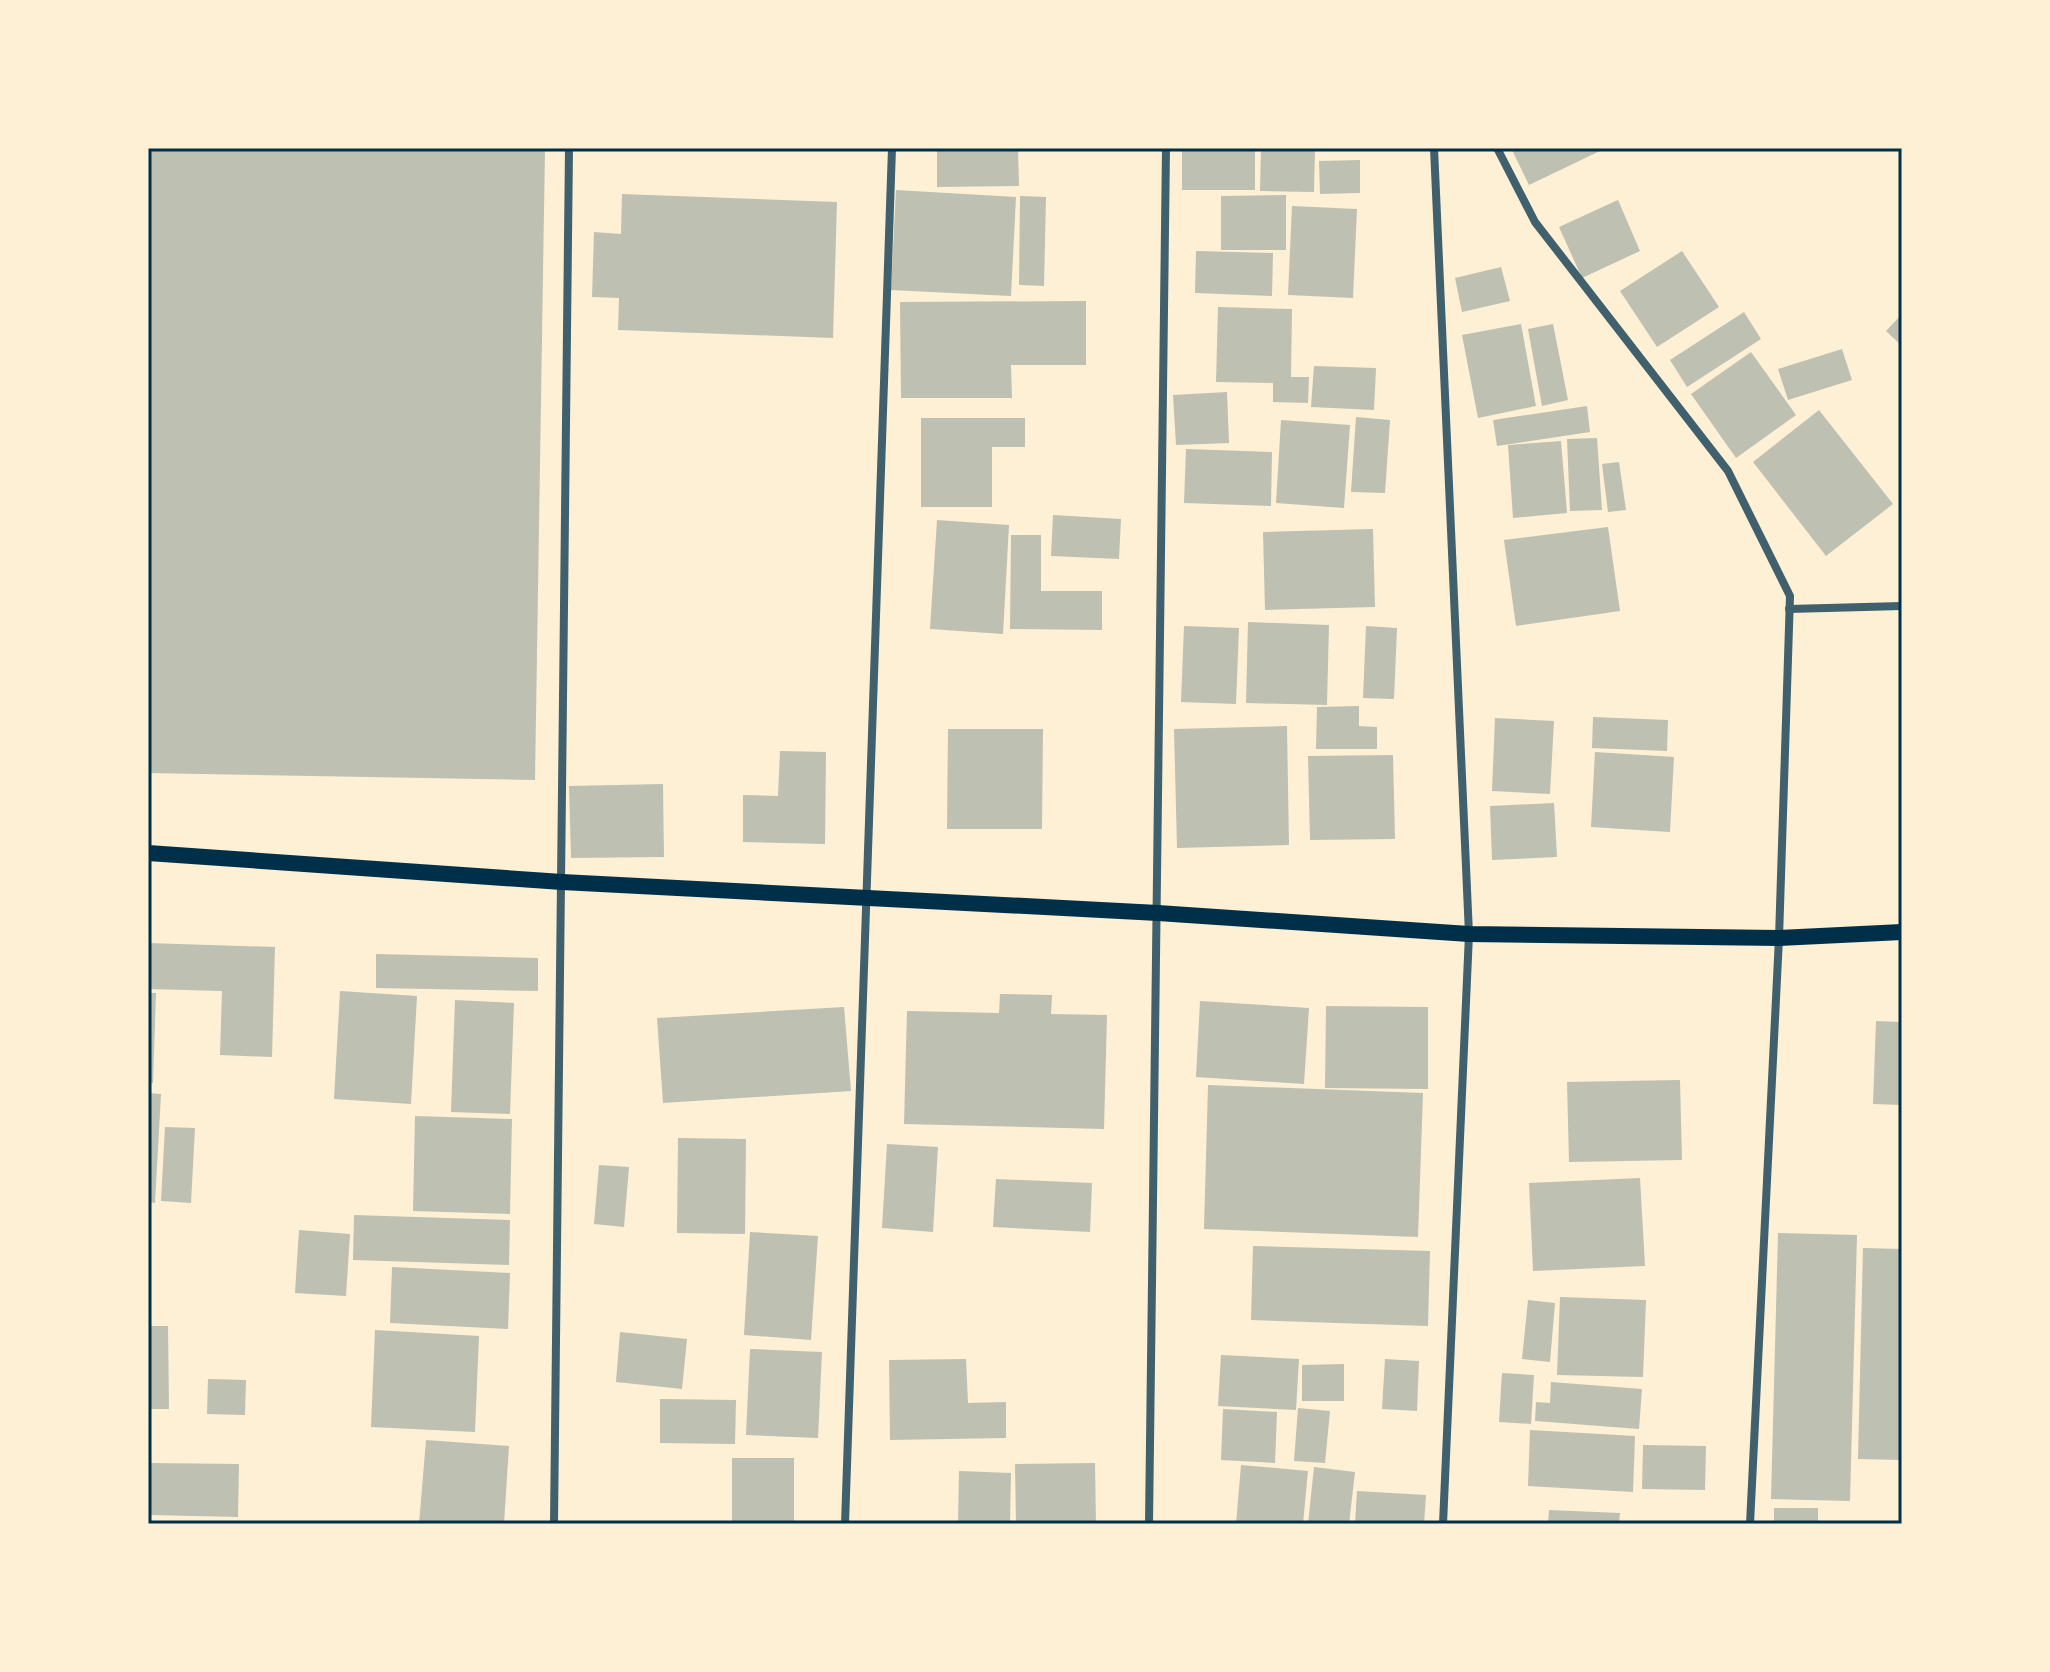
<svg xmlns="http://www.w3.org/2000/svg" width="2050" height="1672" font-family="Karla,sans-serif">
  <style>
    .building { fill: #bec0b2 }
    .lines { fill: none; stroke-linecap: round; stroke-linejoin: round }
    .minor { stroke: #3f606c; stroke-width: 8 }
    .secondary { stroke: #003049; stroke-width: 16 }
    .neatline { fill: none; stroke: #003049; stroke-width: 3 }
  </style>
  <rect width="100%" height="100%" fill="#fdf0d5"/>
  <g class="building">
    <polygon points="148,148 545,148 535,780 148,773"/>
    <polygon points="937,148 1018,148 1019,186 937,187"/>
    <rect x="1182" y="148" width="73" height="42"/>
    <polygon points="1261,148 1315,148 1314,192 1260,191"/>
    <polygon points="1511,148 1601,148 1602,150 1529,185"/>
    <polygon points="1360,160 1360,193 1320,194 1319,161"/>
    <polygon points="896,190 1016,197 1011,296 891,290"/>
    <polygon points="622,194 837,202 833,338 618,330 619,298 592,297 594,232 621,234"/>
    <polygon points="1286,195 1286,250 1221,250 1221,196"/>
    <polygon points="1020,196 1046,197 1044,286 1019,285"/>
    <polygon points="1618,200 1640,251 1582,278 1559,227"/>
    <polygon points="1292,206 1357,209 1353,298 1288,295"/>
    <polygon points="1196,251 1273,253 1272,296 1195,293"/>
    <polygon points="1682,251 1719,307 1657,347 1620,291"/>
    <polygon points="1501,267 1510,301 1462,312 1455,278"/>
    <polygon points="1086,301 1086,365 1011,365 1012,398 901,398 900,302"/>
    <polygon points="1218,307 1292,309 1291,377 1309,377 1308,403 1273,402 1273,383 1216,382"/>
    <polygon points="1744,312 1761,339 1687,387 1670,360"/>
    <polygon points="1902,314 1902,346 1886,331"/>
    <polygon points="1521,324 1536,406 1478,418 1462,335"/>
    <polygon points="1553,324 1568,400 1542,406 1528,329"/>
    <polygon points="1842,349 1852,380 1788,400 1778,369"/>
    <polygon points="1751,352 1796,415 1736,458 1691,394"/>
    <polygon points="1314,366 1376,368 1374,410 1311,407"/>
    <polygon points="1227,392 1229,443 1176,445 1173,395"/>
    <polygon points="1587,406 1590,432 1497,446 1493,420"/>
    <polygon points="1819,410 1893,504 1826,556 1753,462"/>
    <polygon points="1356,417 1390,420 1385,493 1351,492"/>
    <polygon points="921,418 1025,418 1025,447 992,447 992,507 921,507"/>
    <polygon points="1281,420 1350,425 1344,508 1276,503"/>
    <polygon points="1597,438 1602,510 1570,511 1567,439"/>
    <polygon points="1561,441 1567,513 1513,518 1508,445"/>
    <polygon points="1186,449 1272,452 1271,506 1184,503"/>
    <polygon points="1619,462 1626,510 1608,512 1602,464"/>
    <polygon points="1053,515 1121,519 1119,559 1051,556"/>
    <polygon points="937,520 1009,525 1003,634 930,629"/>
    <polygon points="1608,527 1620,611 1516,626 1504,540"/>
    <polygon points="1373,529 1375,607 1265,610 1263,532"/>
    <polygon points="1011,535 1041,535 1041,591 1102,591 1102,630 1010,629"/>
    <polygon points="1248,622 1329,625 1327,705 1246,703"/>
    <polygon points="1184,626 1239,628 1236,704 1181,702"/>
    <polygon points="1366,626 1397,628 1394,699 1363,698"/>
    <polygon points="1359,706 1359,726 1377,727 1377,749 1316,749 1317,707"/>
    <polygon points="1593,717 1668,720 1667,751 1592,748"/>
    <polygon points="1495,718 1554,721 1550,794 1492,791"/>
    <polygon points="1287,726 1289,845 1177,848 1174,729"/>
    <polygon points="948,729 1043,729 1042,829 947,829"/>
    <polygon points="780,751 826,752 825,844 743,842 743,795 778,796"/>
    <polygon points="1595,752 1674,757 1670,832 1591,827"/>
    <polygon points="1393,755 1395,839 1310,840 1308,756"/>
    <polygon points="663,784 664,857 571,858 569,786"/>
    <polygon points="1554,803 1557,857 1492,860 1490,806"/>
    <polygon points="148,943 275,947 272,1057 220,1055 222,991 148,989"/>
    <polygon points="376,954 538,958 538,991 376,988"/>
    <polygon points="340,991 417,996 411,1104 334,1099"/>
    <polygon points="148,993 156,993 153,1083 148,1083"/>
    <polygon points="1000,994 1052,995 1051,1014 1107,1015 1104,1129 904,1124 907,1011 999,1013"/>
    <polygon points="455,1000 514,1003 510,1114 451,1112"/>
    <polygon points="1200,1001 1309,1008 1304,1084 1196,1077"/>
    <polygon points="1326,1006 1428,1007 1428,1089 1325,1088"/>
    <polygon points="844,1007 851,1091 663,1103 657,1018"/>
    <polygon points="1876,1021 1902,1022 1902,1105 1873,1104"/>
    <polygon points="1680,1080 1682,1160 1569,1162 1567,1082"/>
    <polygon points="1208,1085 1423,1093 1418,1237 1204,1229"/>
    <polygon points="148,1093 161,1094 155,1203 148,1202"/>
    <polygon points="415,1116 512,1119 510,1214 413,1211"/>
    <polygon points="165,1127 195,1128 191,1203 161,1201"/>
    <polygon points="678,1138 746,1139 745,1234 677,1233"/>
    <polygon points="887,1144 938,1147 933,1232 882,1228"/>
    <polygon points="599,1165 629,1167 624,1227 594,1224"/>
    <polygon points="1640,1178 1645,1266 1533,1271 1529,1183"/>
    <polygon points="996,1179 1092,1183 1090,1232 993,1227"/>
    <polygon points="354,1215 510,1220 509,1265 353,1260"/>
    <polygon points="299,1230 350,1234 346,1296 295,1293"/>
    <polygon points="750,1232 818,1236 811,1340 744,1335"/>
    <polygon points="1778,1233 1857,1235 1850,1501 1771,1499"/>
    <polygon points="1253,1246 1430,1251 1428,1326 1251,1320"/>
    <polygon points="1863,1248 1902,1249 1902,1460 1858,1459"/>
    <polygon points="392,1267 510,1273 508,1329 390,1323"/>
    <polygon points="1560,1297 1646,1300 1643,1377 1557,1375"/>
    <polygon points="1528,1300 1555,1303 1550,1362 1522,1359"/>
    <polygon points="148,1326 168,1326 169,1409 148,1409"/>
    <polygon points="375,1330 479,1336 475,1432 371,1427"/>
    <polygon points="620,1332 687,1339 682,1389 616,1382"/>
    <polygon points="750,1349 822,1352 818,1438 746,1435"/>
    <polygon points="1221,1355 1299,1359 1296,1410 1218,1406"/>
    <polygon points="966,1359 968,1403 1006,1402 1006,1438 890,1440 889,1360"/>
    <polygon points="1385,1359 1419,1361 1417,1411 1382,1409"/>
    <polygon points="1344,1364 1344,1401 1302,1401 1302,1365"/>
    <polygon points="1502,1373 1534,1375 1531,1424 1499,1422"/>
    <polygon points="208,1379 246,1380 245,1415 207,1414"/>
    <polygon points="1551,1382 1642,1389 1639,1429 1535,1421 1536,1402 1550,1403"/>
    <polygon points="660,1399 736,1400 735,1444 660,1443"/>
    <polygon points="1298,1408 1330,1411 1325,1463 1294,1461"/>
    <polygon points="1223,1409 1277,1412 1275,1463 1221,1460"/>
    <polygon points="1530,1430 1635,1436 1633,1492 1528,1486"/>
    <polygon points="426,1440 509,1446 504,1524 419,1524"/>
    <polygon points="1643,1445 1706,1446 1705,1490 1642,1489"/>
    <rect x="732" y="1458" width="62" height="66"/>
    <polygon points="150,1463 239,1464 238,1517 149,1515"/>
    <polygon points="1095,1463 1096,1524 1016,1524 1015,1464"/>
    <polygon points="1241,1465 1308,1471 1303,1524 1236,1524"/>
    <polygon points="1314,1467 1355,1472 1349,1524 1308,1524"/>
    <polygon points="959,1471 1011,1473 1010,1524 958,1524"/>
    <polygon points="1357,1491 1426,1495 1424,1524 1355,1524"/>
    <rect x="1774" y="1508" width="44" height="16"/>
    <polygon points="1549,1510 1620,1513 1619,1524 1548,1524"/>
  </g>
  <g class="lines">
    <g class="minor">
      <polyline points="1434,148 1469,934 1443,1524"/>
      <polyline points="1497,148 1535,222 1728,471 1790,596 1779,938 1750,1524"/>
      <polyline points="1789,609 1902,606"/>
      <polyline points="554,1524 569,148"/>
      <polyline points="845,1524 892,148"/>
      <polyline points="1149,1524 1166,148"/>
    </g>
    <polyline class="secondary" points="148,853 562,882 1158,913 1469,934 1779,938 1902,932"/>
  </g>
  <rect width="2050" height="1672" fill="none" stroke="#fdf0d5" stroke-width="300"/>
  <rect x="150" y="150" width="1750" height="1372" class="neatline"/>
</svg>
